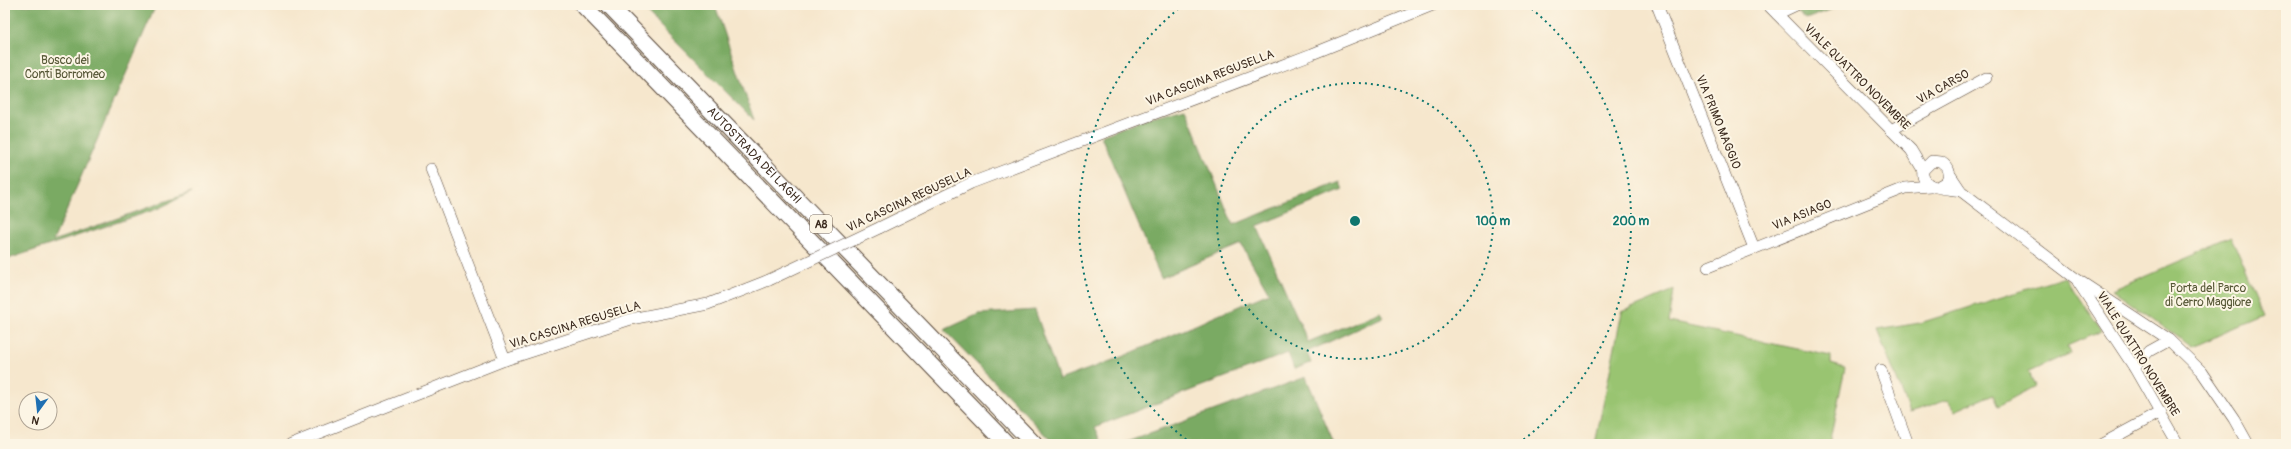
<svg xmlns="http://www.w3.org/2000/svg" width="2291" height="449" font-family="Pangolin,sans-serif">
  <style>
    .green { fill: #99c471; stroke: #6a7748 }
    .forest { fill: #7aaa63; stroke: #5a6a40 }
    .lines { fill: none; stroke-linecap: round; stroke-linejoin: round }
    .minor-casing { stroke: #574638; stroke-width: 12 }
    .highway-casing { stroke: #574638; stroke-width: 18 }
    .minor { stroke: #fff; stroke-width: 11 }
    .highway { stroke: #fff; stroke-width: 16 }
    .minor-bridge-casing { stroke: #574638; stroke-width: 12; stroke-linecap: butt }
    .minor-bridge { stroke: #fff; stroke-width: 11 }
    .ring { fill: none; stroke: #0f766e; stroke-width: 2; stroke-dasharray: 2 4 }
    .labels { text-anchor: middle; dominant-baseline: central; stroke-width: 4; stroke-linejoin: round; paint-order: stroke }
    .shield { fill: #fcf5e5; stroke: #75675a; stroke-width: 1 }
    .shield-label { font-size: 11px; font-weight: bold; fill: #3b2a1e }
    .park-label { font-size: 12px; fill: #575837; stroke: #fcf5e5 }
    .street-label { font-size: 12px; fill: #3b2a1e; stroke: #fcf5e5 }
    .centre { fill: #0f766e; stroke: #fcf5e5; stroke-width: 2 }
    .ring-label { font-size: 12px; text-anchor: middle; font-weight: bold; fill: #0f766e; stroke: #fcf5e5; stroke-width: 4; stroke-linejoin: round; paint-order: stroke }
  </style>
  <rect width="100%" height="100%" fill="#fcf5e5"/>
  <filter id="ink" filterUnits="userSpaceOnUse"><feTurbulence type="fractalNoise" baseFrequency=".025" numOctaves="2"/><feDisplacementMap in="SourceGraphic" scale="8" xChannelSelector="R" yChannelSelector="G"/><feConvolveMatrix kernelMatrix="1 2 1 2 8 2 1 2 1" color-interpolation-filters="sRGB"/></filter>
  <filter id="wash" filterUnits="userSpaceOnUse"><feTurbulence type="fractalNoise" baseFrequency=".012" numOctaves="4" result="noise"/><feDisplacementMap in="SourceGraphic" scale="16" xChannelSelector="R" yChannelSelector="G"/><feGaussianBlur stdDeviation="0.9" result="paint"/><feColorMatrix in="noise" values="0 0 0 0 0 0 0 0 0 0 0 0 0 0 0 0 0 1.4 0 .05"/><feComposite in="paint" operator="in"/></filter>
  <g filter="url(#wash)">
    <rect width="100%" height="100%" fill="#f6e7cd"/>
    <g class="green">
      <polygon points="2231,239 2264,316 2192,347 2112,290"/>
      <polygon points="2065,277 2101,331 2067,346 2070,353 2029,372 2035,386 1998,406 1993,394 1955,411 1948,400 1910,412 1877,330 1920,323"/>
      <polygon points="1674,290 1669,322 1831,356 1831,364 1845,368 1829,444 1595,444 1622,312"/>
    </g>
    <g class="forest">
      <polygon points="5,5 156,5 53,241 192,192 157,209 5,260"/>
      <polygon points="668,5 715,5 754,120 645,11"/>
      <polygon points="1791,5 1843,5 1806,19"/>
      <polygon points="1185,108 1233,225 1340,182 1343,190 1257,226 1308,342 1380,312 1383,317 1307,352 1311,363 1294,369 1288,353 1095,427 1103,444 1055,444 944,330 979,314 1035,310 1059,380 1124,356 1269,293 1241,244 1161,278 1101,136 1147,118"/>
      <polygon points="1306,377 1334,444 1122,444"/>
    </g>
  </g>
  <g filter="url(#ink)">
    <g class="lines">
      <g class="minor-casing">
        <g id="minor">
          <polyline points="1657,5 1754,248"/>
          <polyline points="1768,5 1911,150 1923,170"/>
          <polyline points="1777,14 1796,5"/>
          <polyline points="1891,130 1986,78"/>
          <polyline points="431,169 505,360"/>
          <polyline points="1949,173 1961,191 2075,278 2169,340 2202,372 2234,419 2248,444"/>
          <path d="M1938,187L1947,182C1952,174 1949,167 1941,162L1932,161L1923,170C1920,190 1946,188 1961,191"/>
          <polyline points="879,228 971,183 1312,54 1433,5"/>
          <polyline points="1708,267 1905,188 1930,186"/>
          <polyline points="2078,282 2134,367 2178,444"/>
          <polyline points="2134,367 2149,351 2169,340"/>
          <polyline points="1881,370 1908,444"/>
          <polyline points="291,444 505,360 631,319 708,304 769,280"/>
          <polyline points="2102,444 2161,412"/>
        </g>
      </g>
      <g class="highway-casing">
        <g id="highway">
          <polyline points="583,5 1007,444"/>
          <path id="s1" d="M609,5L1034,444"/>
        </g>
      </g>
      <use href="#minor" class="minor"/>
      <use href="#highway" class="highway"/>
      <g class="minor-bridge-casing">
        <polyline id="minor-bridge" points="769,280 879,228"/>
      </g>
      <use href="#minor-bridge" class="minor-bridge"/>
    </g>
  </g>
  <g class="ring">
    <circle cx="1355" cy="221" r="138"/>
    <path d="M1191 443A276 276 0 0 1 1183 5M1527 5A276 276 0 0 1 1519 443"/>
  </g>
  <g class="labels">
    <rect class="shield" x="810" y="215" width="22" height="18" rx="3"/>
    <g class="shield-label">
      <text x="821" y="224">A8</text>
    </g>
    <g class="park-label">
      <text x="65" y="60">Bosco dei<tspan x="65" dy="14">Conti Borromeo</tspan></text>
      <text x="2208" y="288">Porta del Parco<tspan x="2208" dy="14">di Cerro Maggiore</tspan></text>
    </g>
    <g class="street-label">
      <text transform="translate(1857 77) rotate(45)">VIALE QUATTRO NOVEMBRE</text>
      <text transform="translate(1210 78) rotate(-21)">VIA CASCINA REGUSELLA</text>
      <text transform="translate(1943 87) rotate(-29)">VIA CARSO</text>
      <text transform="translate(1718 122) rotate(68)">VIA PRIMO MAGGIO</text>
      <text stroke="none"><textPath href="#s1" startOffset="209">AUTOSTRADA DEI LAGHI</textPath></text>
      <text transform="translate(909 200) rotate(-25)">VIA CASCINA REGUSELLA</text>
      <text transform="translate(1802 215) rotate(-22)">VIA ASIAGO</text>
      <text transform="translate(575 325) rotate(-17)">VIA CASCINA REGUSELLA</text>
      <text transform="translate(2138 354) rotate(58)">VIALE QUATTRO NOVEMBRE</text>
    </g>
  </g>
  <circle cx="1355" cy="221" r="6" class="centre"/>
  <g class="ring-label">
    <text x="1493" y="225">100 m</text>
    <text x="1631" y="225">200 m</text>
  </g>
  <rect width="2291" height="449" fill="none" stroke="#fcf5e5" stroke-width="20"/>
  <g transform="translate(38 411) rotate(195)"><circle r="19" fill="#fcf5e5" stroke="#afa495"/>
  <path d="M0-3L7 15L0 10L-7 15Z" fill="#1f6fb2"/>
  <text y="-6" font-size="11" font-weight="bold" text-anchor="middle" fill="#3b2a1e">N</text>
  </g>
</svg>
